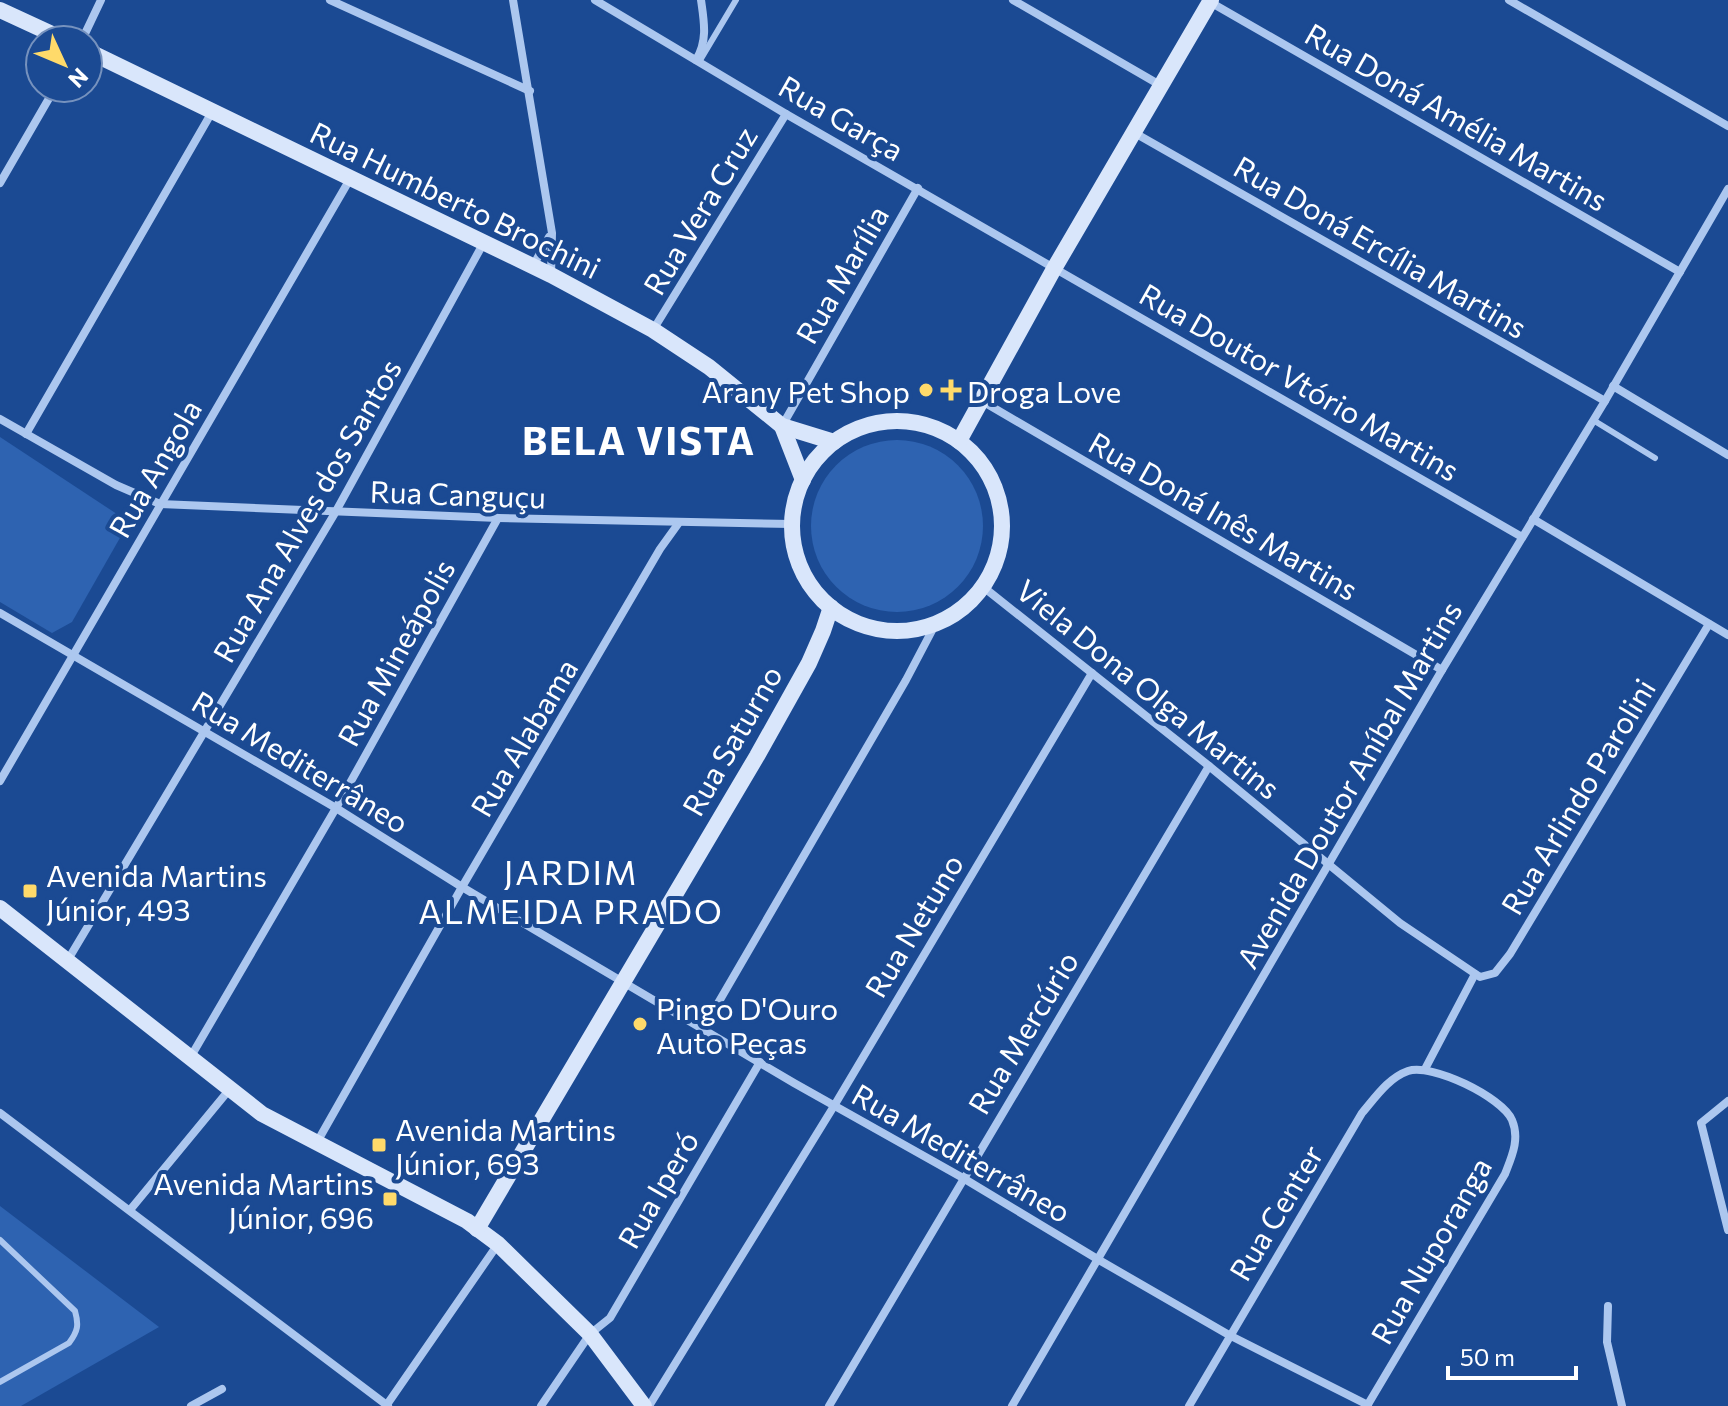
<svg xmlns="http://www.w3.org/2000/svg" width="1728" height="1406" font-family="Commissioner,sans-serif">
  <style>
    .green { fill: #2e63b1 }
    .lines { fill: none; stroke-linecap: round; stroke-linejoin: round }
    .lane { stroke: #acc7ef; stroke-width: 6 }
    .street { stroke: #acc7ef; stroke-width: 8 }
    .secondary { stroke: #d9e6fb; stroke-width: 16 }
    .poi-dot { fill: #ffda6a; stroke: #1b4a93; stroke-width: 3 }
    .labels { text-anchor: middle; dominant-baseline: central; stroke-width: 8; stroke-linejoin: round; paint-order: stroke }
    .street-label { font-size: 30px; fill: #fff; stroke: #1b4a93 }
    .poi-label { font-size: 30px; fill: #fff; stroke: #1b4a93; text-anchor: start }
    .quarter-label { font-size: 34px; letter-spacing: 2px; fill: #fff; stroke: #1b4a93 }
    .district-label { font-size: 38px; font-weight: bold; letter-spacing: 2px; fill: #fff; stroke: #1b4a93 }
  </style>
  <rect width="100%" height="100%" fill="#1b4a93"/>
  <g class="green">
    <polygon points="0,437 129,522 72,622 52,633 0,602"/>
    <circle cx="897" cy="526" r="86"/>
    <polygon points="0,1206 159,1327 21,1406 0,1406"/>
  </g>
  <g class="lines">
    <g class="lane">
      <polyline points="699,62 736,0"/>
      <polyline points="1593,420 1655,458"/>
      <path d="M0,1240L75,1311C79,1325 78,1331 69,1343L0,1382"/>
    </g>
    <g class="street">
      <polyline points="330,0 530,91"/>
      <polyline points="513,0 552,233 551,275"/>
      <polyline points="595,0 786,114 1522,537"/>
      <polyline points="1013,0 1160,85"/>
      <polyline points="1509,0 1728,126"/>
      <polyline points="1210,2 1680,272"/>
      <polyline points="82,40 101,0"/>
      <path d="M696,60C708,41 704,21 701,0"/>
      <polyline points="1133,132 1605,401"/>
      <polyline points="0,183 55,88"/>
      <polyline points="533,266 549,237"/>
      <polyline points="653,330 786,114"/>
      <polyline points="1613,386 1728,455"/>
      <polyline points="982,401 1442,670"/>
      <polyline points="0,419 116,485 160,504 498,518 792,524"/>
      <polyline points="782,426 918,188"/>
      <polyline points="26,434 212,112"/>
      <polyline points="1533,519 1728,635"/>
      <polyline points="982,586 1209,766 1400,923 1480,977 1495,973 1510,954 1709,624"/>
      <polyline points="0,613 336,808 462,887 794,1083 963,1178 1099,1260 1229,1335 1368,1405"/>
      <polyline points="0,781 350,179"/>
      <polyline points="66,963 335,513 483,244"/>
      <polyline points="703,1029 906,680 936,623"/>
      <polyline points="190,1058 336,808 498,518"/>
      <polyline points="1425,1069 1475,974"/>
      <polyline points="1728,1101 1701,1123 1728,1230"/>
      <polyline points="0,1113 388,1406"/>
      <polyline points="316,1144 462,887 660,549 678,524"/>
      <polyline points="130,1210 229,1090"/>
      <polyline points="1608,1306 1607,1342 1622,1406"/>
      <polyline points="191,1406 222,1389"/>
      <polyline points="386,1406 498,1244"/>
      <polyline points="541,1406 590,1334 610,1318 760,1062"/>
      <polyline points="649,1406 834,1106 1092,673"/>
      <polyline points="829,1406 1209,766"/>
      <polyline points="1012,1406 1442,670 1605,401 1728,189"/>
      <path d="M1189,1406L1362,1113C1375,1098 1388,1078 1408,1071C1432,1063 1502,1097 1512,1120C1520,1139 1512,1156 1505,1174L1367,1406"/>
    </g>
    <g class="secondary">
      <polyline points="0,10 65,40"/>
      <polyline points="88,51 551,275 653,330 709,367 782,426 834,442"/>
      <circle cx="897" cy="526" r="105"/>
      <polyline points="782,426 803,480"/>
      <polyline points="959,441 1055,267 1211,0"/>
      <polyline points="0,908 262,1114 467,1221 498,1244 590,1334 644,1406"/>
      <polyline points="477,1229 757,756 809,663 823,631 831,607"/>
    </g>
  </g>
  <g class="poi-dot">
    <circle cx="926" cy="390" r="8"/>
    <path d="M947 378h8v8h8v8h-8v8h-8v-8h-8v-8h8z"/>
    <rect x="22" y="883" width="16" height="16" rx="4"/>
    <circle cx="640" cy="1024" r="8"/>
    <rect x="371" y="1137" width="16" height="16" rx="4"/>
    <rect x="382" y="1191" width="16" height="16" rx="4"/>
  </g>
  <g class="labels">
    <g class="street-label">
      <text transform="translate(1457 116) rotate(30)">Rua Doná Amélia Martins</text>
      <text transform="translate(842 117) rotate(30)">Rua Garça</text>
      <text transform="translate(456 199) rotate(26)">Rua Humberto Brochini</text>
      <text transform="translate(699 210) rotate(-59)">Rua Vera Cruz</text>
      <text transform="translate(1381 246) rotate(30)">Rua Doná Ercília Martins</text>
      <text transform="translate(841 274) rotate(-60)">Rua Marília</text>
      <text transform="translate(1300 381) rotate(30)">Rua Doutor Vtório Martins</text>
      <text transform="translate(154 468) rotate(-60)">Rua Angola</text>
      <text transform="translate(458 493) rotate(2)">Rua Canguçu</text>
      <text transform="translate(306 510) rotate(-60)">Rua Ana Alves dos Santos</text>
      <text transform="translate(1224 515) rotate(30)">Rua Doná Inês Martins</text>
      <text transform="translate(395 652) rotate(-61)">Rua Mineápolis</text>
      <text transform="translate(1149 688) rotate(39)">Viela Dona Olga Martins</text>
      <text transform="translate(523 737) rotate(-59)">Rua Alabama</text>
      <text transform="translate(731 740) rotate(-60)">Rua Saturno</text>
      <text transform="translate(301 761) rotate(31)">Rua Mediterrâneo</text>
      <text transform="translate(1348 784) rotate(-60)">Avenida Doutor Aníbal Martins</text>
      <text transform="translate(1577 796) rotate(-59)">Rua Arlindo Parolini</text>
      <text transform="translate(913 925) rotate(-59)">Rua Netuno</text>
      <text transform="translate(1022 1032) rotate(-59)">Rua Mercúrio</text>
      <text transform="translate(962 1152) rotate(30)">Rua Mediterrâneo</text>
      <text transform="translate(657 1189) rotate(-60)">Rua Iperó</text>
      <text transform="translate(1275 1212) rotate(-59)">Rua Center</text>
      <text transform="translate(1430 1250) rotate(-60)">Rua Nuporanga</text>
    </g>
    <g class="poi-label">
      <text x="910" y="390" text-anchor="end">Arany Pet Shop</text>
      <text x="967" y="390">Droga Love</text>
      <text x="46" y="874">Avenida Martins<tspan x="46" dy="34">Júnior, 493</tspan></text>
      <text x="656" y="1007">Pingo D'Ouro<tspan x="656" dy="34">Auto Peças</tspan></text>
      <text x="395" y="1128">Avenida Martins<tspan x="395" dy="34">Júnior, 693</tspan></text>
      <text x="374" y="1182" text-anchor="end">Avenida Martins<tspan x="374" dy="34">Júnior, 696</tspan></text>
    </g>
    <g class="quarter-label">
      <text x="571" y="871">JARDIM<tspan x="571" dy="39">ALMEIDA PRADO</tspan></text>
    </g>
    <g class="district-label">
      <text x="639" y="439">BELA VISTA</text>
    </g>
  </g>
  <g transform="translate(64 64) rotate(134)"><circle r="38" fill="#1b4a93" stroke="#7692be" stroke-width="2"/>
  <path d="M0-6L14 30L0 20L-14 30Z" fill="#ffda6a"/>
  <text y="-12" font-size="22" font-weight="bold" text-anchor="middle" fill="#ffffff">N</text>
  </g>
  <path d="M1448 1366v12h128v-12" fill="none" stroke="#ffffff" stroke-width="4"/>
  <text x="1460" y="1366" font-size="24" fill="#ffffff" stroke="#1b4a93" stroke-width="6" paint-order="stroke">50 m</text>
</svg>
